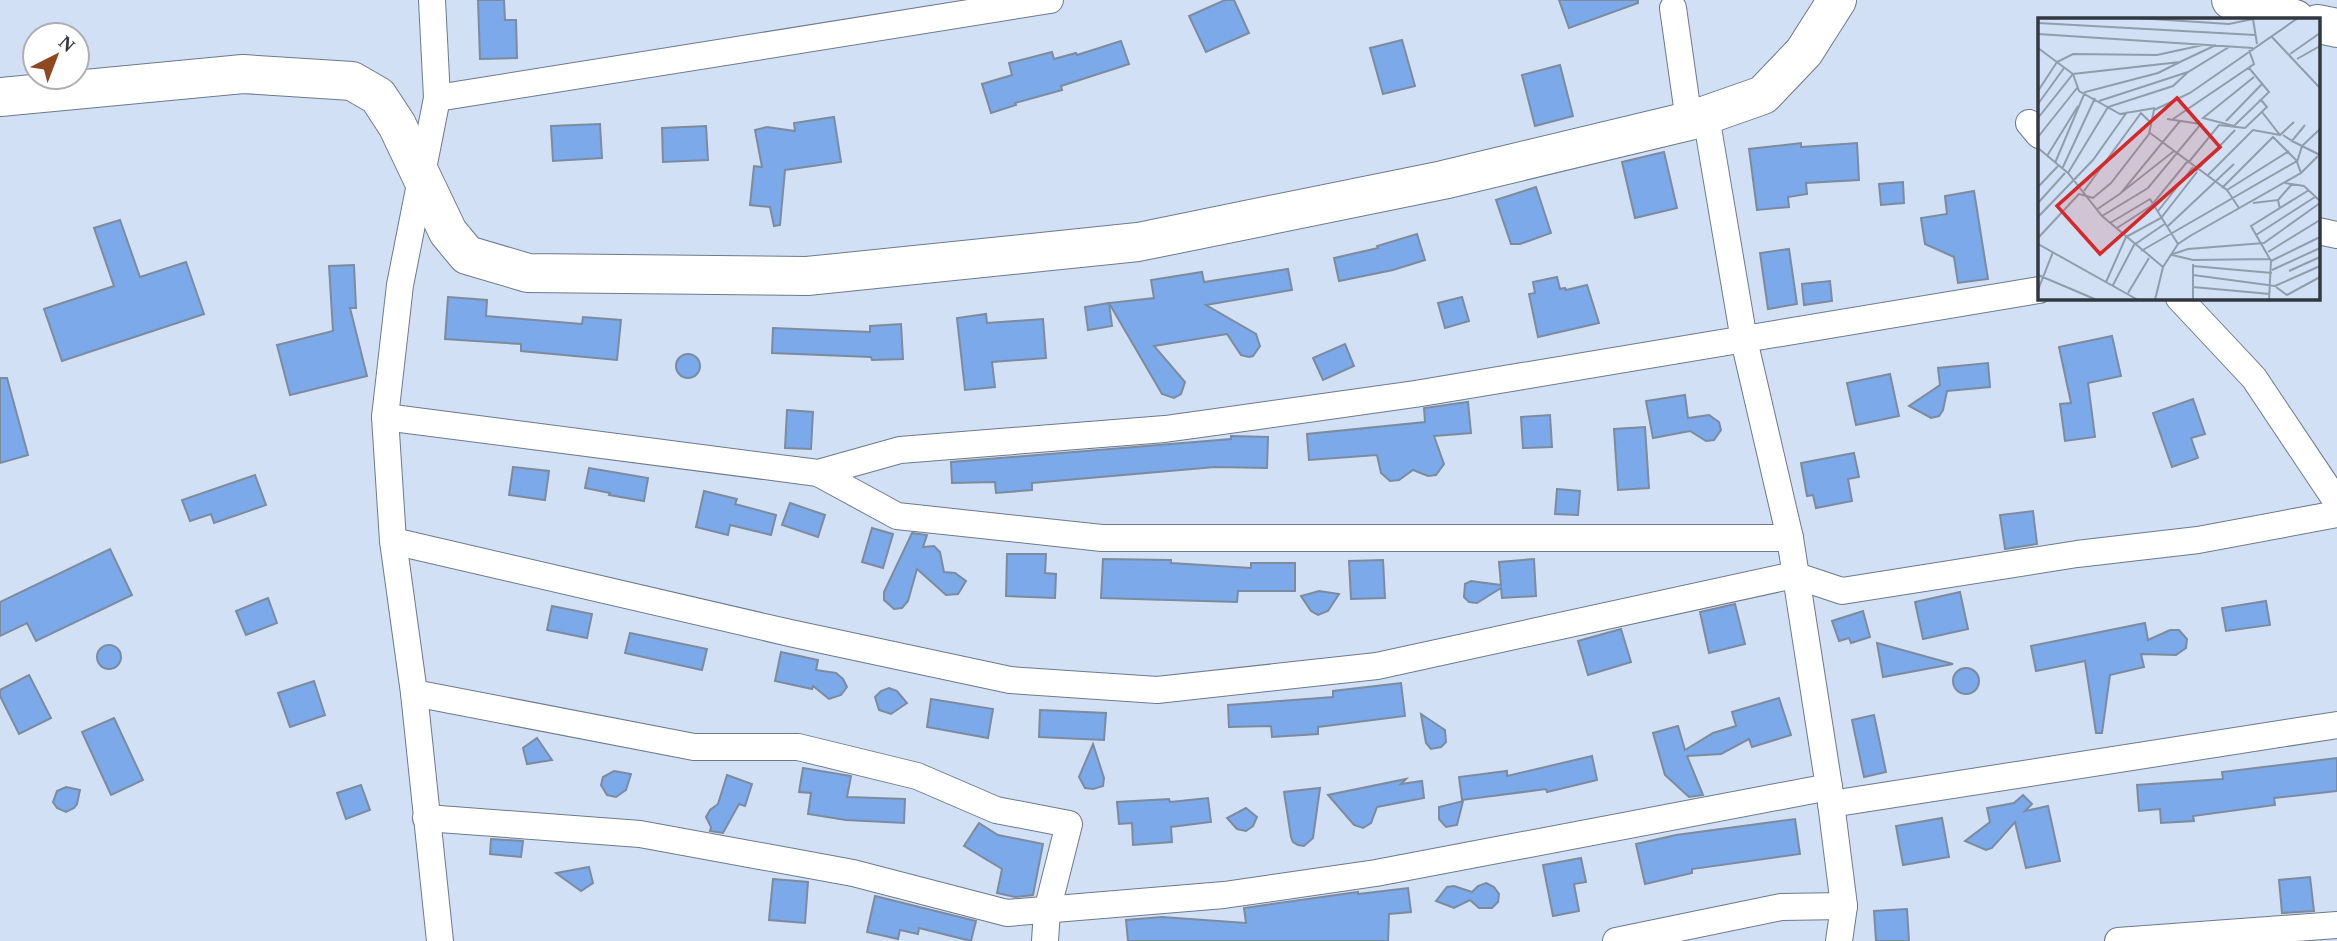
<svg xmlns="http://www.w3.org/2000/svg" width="2337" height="941" font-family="Georgia,serif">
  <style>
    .building { fill: #7ba9e9; stroke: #7d8b9e; stroke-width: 2 }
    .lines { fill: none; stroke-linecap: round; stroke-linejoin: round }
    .street-casing { stroke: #6c7a8c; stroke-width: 28 }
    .secondary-casing { stroke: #6c7a8c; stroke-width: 40 }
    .street { stroke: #fff; stroke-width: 26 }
    .secondary { stroke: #fff; stroke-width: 38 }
    .inset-road { fill: none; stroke: #919dac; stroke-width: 2 }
    .view { fill: #d62828; fill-opacity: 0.15; stroke: #d62828; stroke-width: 3.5 }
    .inset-edge { fill: none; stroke: #323840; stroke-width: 3.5 }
  </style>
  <rect width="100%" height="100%" fill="#d1e0f4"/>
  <g class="building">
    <polygon points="478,0 504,0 505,20 516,20 517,58 480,59"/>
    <polygon points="1225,0 1234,0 1249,33 1206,52 1189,16"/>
    <polygon points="1559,0 1638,0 1638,3 1569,28"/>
    <polygon points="1402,40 1415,86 1383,94 1370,48"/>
    <polygon points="1121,41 1129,64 1061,86 1062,90 1015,103 1016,105 991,113 982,84 1012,75 1009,63 1052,52 1054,59 1076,53 1077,55"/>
    <polygon points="1560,65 1573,116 1535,126 1522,75"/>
    <polygon points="834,117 841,162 785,170 780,225 774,226 770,207 750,205 754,166 762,167 755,130 767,127 795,131 794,123"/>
    <polygon points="600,124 602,158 553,161 551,126"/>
    <polygon points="706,126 708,160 663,162 662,128"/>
    <polygon points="1801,143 1801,147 1857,143 1859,180 1806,183 1807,194 1788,197 1789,207 1757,210 1749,149"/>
    <polygon points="1664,152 1677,208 1635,218 1622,162"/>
    <polygon points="1903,182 1904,203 1881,205 1879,184"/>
    <polygon points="1536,187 1551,233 1520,244 1511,244 1496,200"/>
    <polygon points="1974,191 1988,279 1958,283 1954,257 1925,244 1921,218 1947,214 1945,196"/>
    <polygon points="120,220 140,277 186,262 204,314 62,361 44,309 114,286 94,228"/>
    <polygon points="1417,234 1425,260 1393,270 1339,281 1334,258 1378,248 1377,246"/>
    <polygon points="1789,249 1797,304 1768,309 1760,253"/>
    <polygon points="354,265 356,308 350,308 367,376 290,395 277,345 333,331 329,266"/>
    <polygon points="1288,269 1292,290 1206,305 1256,334 1260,346 1253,356 1249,357 1241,355 1227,334 1154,346 1185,382 1181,394 1174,398 1162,394 1109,303 1154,298 1151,280 1202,272 1204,282"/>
    <polygon points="1557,277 1560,289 1565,288 1566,290 1587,285 1599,323 1538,337 1529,294 1535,293 1533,282"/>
    <polygon points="1830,281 1832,301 1804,305 1802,284"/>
    <polygon points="448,297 487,300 486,316 582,324 583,317 621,320 617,360 521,351 521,344 445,339"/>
    <polygon points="1462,297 1469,321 1445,328 1438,303"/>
    <polygon points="1109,303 1112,326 1088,330 1085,307"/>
    <polygon points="986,314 987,323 1043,319 1046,358 992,362 995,387 965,390 957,318"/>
    <polygon points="901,324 903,359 872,360 871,357 772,353 773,328 870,332 870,326"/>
    <polygon points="2112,336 2121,376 2088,383 2095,437 2065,441 2060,404 2071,403 2059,347"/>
    <polygon points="1345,344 1354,366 1323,380 1313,358"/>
    <circle cx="688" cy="366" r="12"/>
    <polygon points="1988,363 1990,387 1947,391 1943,410 1939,416 1931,418 1909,406 1940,385 1938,368"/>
    <polygon points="1890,374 1899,416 1856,425 1847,383"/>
    <polygon points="0,378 7,378 28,455 0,463"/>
    <polygon points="1685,395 1688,418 1709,415 1719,422 1721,430 1714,440 1706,441 1690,431 1653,438 1646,401"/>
    <polygon points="2193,399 2205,434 2191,438 2198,458 2172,467 2153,413"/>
    <polygon points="1468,402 1471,433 1434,436 1444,464 1436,475 1428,476 1413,470 1399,480 1390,481 1381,473 1377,455 1309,460 1307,434 1425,422 1424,408"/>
    <polygon points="787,410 813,412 811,449 785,448"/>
    <polygon points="1550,415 1552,447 1523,448 1521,417"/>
    <polygon points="1645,427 1649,488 1618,490 1614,429"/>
    <polygon points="1231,436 1268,437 1267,468 1215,467 1032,483 1032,490 996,493 995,482 952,483 951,462 1231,439"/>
    <polygon points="1854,453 1859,477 1848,479 1852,501 1816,508 1813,495 1807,496 1801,463"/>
    <polygon points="513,467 549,471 545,500 509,495"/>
    <polygon points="589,468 648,478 644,501 609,495 610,493 585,488"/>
    <polygon points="255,475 266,505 214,523 211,514 190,521 182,500"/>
    <polygon points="1557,489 1580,491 1578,515 1555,514"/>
    <polygon points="704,491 737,499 735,504 776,515 771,535 730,525 728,535 696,527"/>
    <polygon points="790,503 825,515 818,537 782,525"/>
    <polygon points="2033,511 2037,544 2005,549 2000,515"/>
    <polygon points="872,528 893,534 883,568 862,562"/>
    <polygon points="912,533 927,535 923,547 934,546 940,552 944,572 955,573 966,581 958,594 946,595 917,569 908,601 902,608 894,609 884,600 884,592"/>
    <polygon points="110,549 132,595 36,641 27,623 0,636 0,602"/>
    <polygon points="1007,554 1046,554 1045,573 1056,574 1055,598 1006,596"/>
    <polygon points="1103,559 1171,560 1171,563 1251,568 1251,563 1295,563 1295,591 1238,591 1237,602 1101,598"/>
    <polygon points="1534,559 1536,596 1502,598 1501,588 1477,603 1469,602 1464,597 1465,584 1471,581 1501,585 1499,562"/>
    <polygon points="1383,560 1385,598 1351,599 1349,561"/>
    <polygon points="1319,591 1339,594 1328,611 1318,615 1311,611 1301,596"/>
    <polygon points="1960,592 1968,629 1923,639 1915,602"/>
    <polygon points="268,598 277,623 246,635 236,611"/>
    <polygon points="2266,601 2270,625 2226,631 2222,608"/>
    <polygon points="1735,604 1745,644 1709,653 1700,612"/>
    <polygon points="552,606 592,614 587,638 547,630"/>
    <polygon points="1863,611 1870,637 1851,643 1849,638 1839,641 1832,621"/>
    <polygon points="2145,623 2148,640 2170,630 2179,630 2187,639 2186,648 2176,655 2141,654 2144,667 2110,675 2102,733 2096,733 2085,661 2036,671 2031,646"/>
    <polygon points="1621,629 1631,662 1588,675 1578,641"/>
    <polygon points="630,633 707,649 702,670 625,653"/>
    <polygon points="1877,643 1953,664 1883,677"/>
    <circle cx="109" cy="657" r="12"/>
    <polygon points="781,652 818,660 816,670 836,673 843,679 847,687 841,695 829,699 813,686 812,689 775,681"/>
    <circle cx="1966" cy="681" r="13"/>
    <polygon points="29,675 51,718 19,734 0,696 0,690"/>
    <polygon points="314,681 325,715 290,727 278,693"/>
    <polygon points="1401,683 1405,716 1318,727 1318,734 1272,737 1271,726 1229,727 1228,705 1333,697 1333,691"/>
    <polygon points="889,688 897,691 907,703 891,714 879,710 875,697 881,691"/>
    <polygon points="1779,698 1791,735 1752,747 1749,739 1721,754 1687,756 1703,795 1689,797 1665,775 1653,733 1678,726 1685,750 1713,733 1736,726 1732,712"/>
    <polygon points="931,699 993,709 988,738 927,727"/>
    <polygon points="1040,710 1106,713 1104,740 1039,737"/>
    <polygon points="1421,714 1445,730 1446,742 1441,747 1431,749 1426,743"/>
    <polygon points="1874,715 1886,772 1864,777 1852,720"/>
    <polygon points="114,718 143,780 111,795 82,732"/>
    <polygon points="537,738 552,760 527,764 523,748"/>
    <polygon points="1093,744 1104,778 1103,786 1093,789 1085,788 1079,777"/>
    <polygon points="1592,756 1597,780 1547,792 1546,789 1462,800 1459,777 1507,771 1507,776"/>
    <polygon points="2337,758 2337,791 2274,798 2275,805 2193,816 2194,821 2161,823 2160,809 2139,811 2137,785 2223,779 2222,772"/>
    <polygon points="803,768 851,776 847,797 905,799 904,823 846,820 808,814 811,793 799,792"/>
    <polygon points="614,771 631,774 626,790 616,797 607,795 601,785 603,777"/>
    <polygon points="727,775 752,784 745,806 739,804 723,833 710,831 711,827 706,817 710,810 718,804"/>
    <polygon points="1406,779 1401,784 1422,781 1424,798 1377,807 1371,823 1363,828 1354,825 1328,795"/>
    <polygon points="361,785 370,810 346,819 337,793"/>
    <polygon points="66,787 80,790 77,804 74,808 66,812 57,808 53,802 57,791"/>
    <polygon points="1320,788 1313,838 1304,846 1298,845 1293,842 1291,837 1284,792"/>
    <polygon points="2023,795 2032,804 2025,811 2048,806 2060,861 2026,868 2015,822 1992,848 1986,850 1965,841 1990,822 1987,808 2014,803"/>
    <polygon points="1208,798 1211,822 1171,827 1172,842 1133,845 1132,823 1119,824 1117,802 1169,799 1170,802"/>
    <polygon points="1463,801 1457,825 1446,827 1439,819 1439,807"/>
    <polygon points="1246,808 1257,817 1253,826 1246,831 1237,829 1227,818"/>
    <polygon points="1942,818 1949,857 1903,865 1896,826"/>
    <polygon points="1795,819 1800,854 1692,869 1692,873 1645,884 1636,844 1676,835"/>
    <polygon points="979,823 998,835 1043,844 1033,895 1015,897 997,893 1002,869 964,846"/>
    <polygon points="491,839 523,841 521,857 490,854"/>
    <polygon points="1581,858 1586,882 1574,884 1579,911 1553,916 1543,865"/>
    <polygon points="589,867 593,883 581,891 556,873"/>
    <polygon points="2310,877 2314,911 2282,913 2279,880"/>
    <polygon points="773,879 808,882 805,923 769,920"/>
    <polygon points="1486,883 1494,887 1499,894 1498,902 1492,908 1479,908 1470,900 1454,908 1436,901 1447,887 1454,886 1472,892 1478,886"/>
    <polygon points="1408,888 1411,912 1389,914 1388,941 1128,941 1126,920 1162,917 1246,923 1244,908 1358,892 1358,894"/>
    <polygon points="875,896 976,921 971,941 919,928 918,934 900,930 898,939 867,932"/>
    <polygon points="1907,909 1909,941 1876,941 1874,911"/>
  </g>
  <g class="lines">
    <g class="street-casing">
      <g id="street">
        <polyline points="432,0 437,98 400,285 385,417 393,541 414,693 440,941"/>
        <polyline points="1673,8 1689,121"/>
        <polyline points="437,98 1050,0"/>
        <polyline points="1706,116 1744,340 1790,538 1829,787 1844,906 1839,941"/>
        <polyline points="2029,123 2039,135"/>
        <polyline points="2318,231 2337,235"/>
        <polyline points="2179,298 2254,378 2337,502"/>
        <polyline points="385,417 818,473 900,450 1165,429 1415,394 2039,290"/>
        <polyline points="818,473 897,516 1102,538 1790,538"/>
        <polyline points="393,541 790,633 1010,680 1157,690 1377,666 1794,575 1842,591 2077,554 2198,540 2337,514"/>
        <polyline points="414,693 694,747 798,747 917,776 996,810 1069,824 1047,911 1045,941"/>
        <polyline points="1831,804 2337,725"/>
        <polyline points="426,818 640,834 853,873 1007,913 1224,895 1376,873 1829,787"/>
        <polyline points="1616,941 1781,907 1844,906"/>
        <polyline points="2118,941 2337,925"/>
      </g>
    </g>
    <g class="secondary-casing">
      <g id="secondary">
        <polyline points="2231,0 2258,11 2295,19"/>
        <polyline points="2318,24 2337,28"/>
        <polyline points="0,97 243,74 352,81 378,96 397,125 448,232 467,255 528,273 807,276 1138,242 1443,180 1689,121 1763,95 1804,52 1837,0"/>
      </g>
    </g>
    <use href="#street" class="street"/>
    <use href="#secondary" class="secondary"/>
  </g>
  <g transform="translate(2038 18)">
    <rect width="282" height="282" fill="#d1e0f4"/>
    <path class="inset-road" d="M98,0L191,6L215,1M215,1L219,26M0,5L217,17M0,16L215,30M233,18L282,70M0,30L35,56L41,73L82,96L117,90M252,36L282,15M259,41L282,28M211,50L231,74L196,108L165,100L216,59M0,73L19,44L35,36L119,37L165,27M61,83L150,54L191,29M0,86L26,50M224,94L242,117L256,104M0,100L35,56L142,44L178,27M135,101L216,46L211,32M188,103L224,66M112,115L189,172L201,190M245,117L254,123L267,107M0,119L39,70M254,123L282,137M0,130L30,155L64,198L125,249L117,282M9,138L40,88M17,145L47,74L120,55L142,44M150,145L181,107L207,110L229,89L223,82M24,151L57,80M158,153L197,112M30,155L70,89L135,68L150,54M263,155L280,138M169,158L215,112L242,117M247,165L266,168L282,183M0,169L20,148M189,172L251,133M46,173L103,95L112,104M84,174L136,133M240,182L254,166M0,185L27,155M215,185L240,182L242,191M58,192L83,175L142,103M120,193L155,149M64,198L110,170L163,106L129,101M0,199L55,142L89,94M72,205L112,181L140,226M130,208L196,146M79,210L113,188L149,144M218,217L277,179M0,220L41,176L55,180L73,165L111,116L116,92L152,75L260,0M0,226L100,282M103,233L259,143L235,119L184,170M230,234L282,202M132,237L150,231L226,225L282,185M134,237L155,242L232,241M233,243L282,219M155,248L234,255M125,249L140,226L152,218L263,155L259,144L264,128L282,111M234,252L282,230M251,253L282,239M0,257L59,282M155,257L237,268L282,248M68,264L88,219L123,200L159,154M75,267L96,227L128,205M155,269L232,276M238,269L249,277L282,259M0,272L15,234M90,275L111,240M155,282V246M231,282L233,243L213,208L271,172"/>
    <path class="view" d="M139,80L182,129L62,236L19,188Z"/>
    <rect width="282" height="282" class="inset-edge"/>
  </g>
  <g transform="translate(56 56) rotate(42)"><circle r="33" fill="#ffffff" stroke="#adafb3" stroke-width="2"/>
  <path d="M0-5L12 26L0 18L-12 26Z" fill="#8f4822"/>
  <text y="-10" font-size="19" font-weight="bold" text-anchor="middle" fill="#323840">N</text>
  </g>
</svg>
